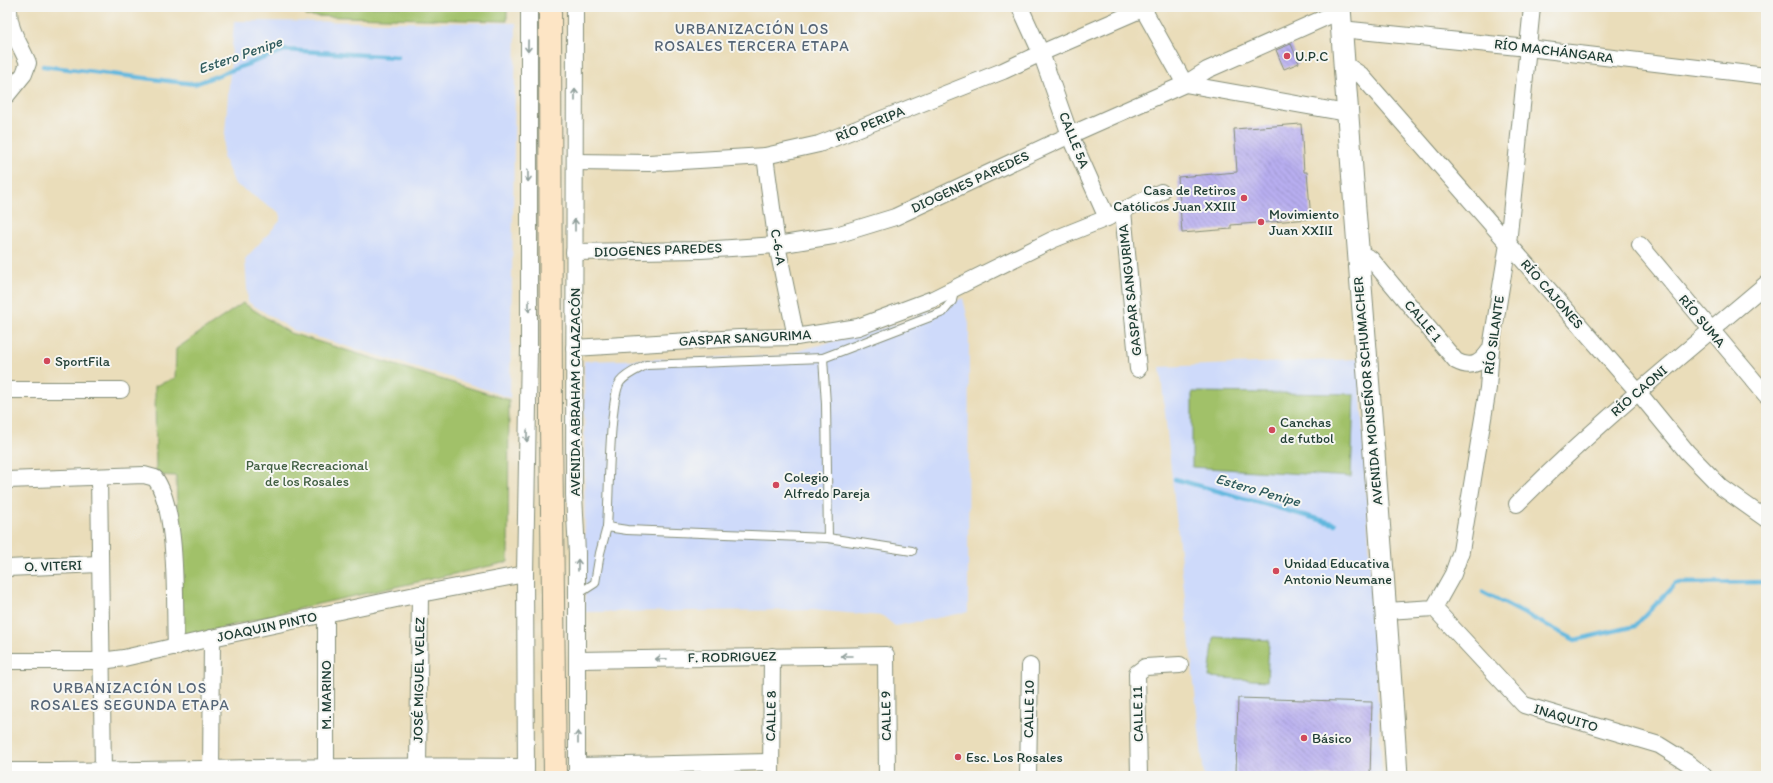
<svg xmlns="http://www.w3.org/2000/svg" width="1773" height="783" font-family="Itim,sans-serif">
  <style>
    .built { fill: #cedafa }
    .green { fill: #a1c169; stroke: #607f4e }
    .lines { fill: none; stroke-linecap: round; stroke-linejoin: round }
    .stream { stroke: #61b7de; stroke-width: 4.5 }
    .building { fill: url(#building-back-hatch) }
    .service-casing { stroke: #848d77; stroke-width: 10 }
    .minor-casing { stroke: #848d77; stroke-width: 18 }
    .tertiary-casing { stroke: #848d77; stroke-width: 23 }
    .secondary-casing { stroke: #848d77; stroke-width: 24 }
    .service { stroke: #fff; stroke-width: 8 }
    .minor { stroke: #fff; stroke-width: 16 }
    .tertiary { stroke: #fff; stroke-width: 21 }
    .secondary { stroke: #fde5c5; stroke-width: 22 }
    .oneway { stroke: #8f9e9a }
    .poi-dot { fill: #d1495b; stroke: #f6f6f2; stroke-width: 1.5 }
    .labels { text-anchor: middle; dominant-baseline: central; stroke-width: 4; stroke-linejoin: round; paint-order: stroke }
    .street-label { font-size: 14px; fill: #1f3d34; stroke: #f6f6f2 }
    .poi-label { font-size: 14px; fill: #1f3d34; stroke: #f6f6f2; text-anchor: start }
    .park-label { font-size: 14px; fill: #405e41; stroke: #f6f6f2 }
    .neighbourhood-label { font-size: 15px; letter-spacing: 1px; fill: #556576; stroke: #f6f6f2 }
    .water-label { font-size: 15px; font-style: italic; fill: #305c5e; stroke: #f6f6f2 }
  </style>
  <defs>
    <pattern id="building-back-hatch" width="6" height="6" patternUnits="userSpaceOnUse"><rect width="6" height="6" fill="#b8aef0"/><path d="M-1 5l2 2M0 0l6 6M5-1l2 2" fill="none" stroke="#958fc3"/></pattern>
  </defs>
  <rect width="100%" height="100%" fill="#f6f6f2"/>
  <filter id="ink" filterUnits="userSpaceOnUse"><feTurbulence type="fractalNoise" baseFrequency=".025" numOctaves="2"/><feDisplacementMap in="SourceGraphic" scale="8" xChannelSelector="R" yChannelSelector="G"/><feConvolveMatrix kernelMatrix="1 2 1 2 8 2 1 2 1" color-interpolation-filters="sRGB"/></filter>
  <filter id="wash" filterUnits="userSpaceOnUse"><feTurbulence type="fractalNoise" baseFrequency=".012" numOctaves="4" result="noise"/><feDisplacementMap in="SourceGraphic" scale="16" xChannelSelector="R" yChannelSelector="G"/><feGaussianBlur stdDeviation="0.9" result="paint"/><feColorMatrix in="noise" values="0 0 0 0 0 0 0 0 0 0 0 0 0 0 0 0 0 1.4 0 .05"/><feComposite in="paint" operator="in"/></filter>
  <g filter="url(#wash)">
    <rect width="100%" height="100%" fill="#eaddba"/>
    <g class="built">
      <polygon points="234,21 516,23 510,398 449,377 293,330 248,302 245,259 280,221 280,213 235,184 223,157"/>
      <polygon points="963,298 969,324 968,612 895,626 883,616 813,610 585,612 584,361 779,356 901,323"/>
      <polygon points="1359,359 1382,776 1204,776 1160,367"/>
    </g>
    <g class="green">
      <polygon points="306,7 507,7 507,21 306,16"/>
      <polygon points="243,303 290,333 509,400 508,562 318,604 182,638 176,476 156,475 155,386 175,378 176,349"/>
      <polygon points="1192,392 1354,394 1351,477 1192,467"/>
      <polygon points="1214,637 1269,640 1267,681 1209,677"/>
      <polygon points="764,773 764,776 690,776 690,774"/>
    </g>
    <g class="lines">
      <g class="stream">
        <polyline points="7,55 10,57"/>
        <polyline points="43,66 195,84 285,50 397,57"/>
        <polyline points="1175,479 1335,524"/>
        <polyline points="1483,592 1575,640 1635,626 1676,583 1766,582"/>
      </g>
    </g>
    <g id="blocks">
      <g class="building">
        <polygon points="1291,44 1299,63 1284,69 1276,50"/>
        <polygon points="1301,124 1304,172 1307,172 1311,219 1231,225 1231,229 1182,233 1178,177 1237,172 1234,129"/>
        <polygon points="1238,698 1372,702 1370,776 1236,774"/>
      </g>
    </g>
  </g>
  <g filter="url(#ink)">
    <use href="#blocks" fill-opacity="0" stroke="#848d77" stroke-width="1"/>
    <g class="lines">
      <g class="service-casing">
        <g id="service">
          <polyline points="823,358 943,312 952,301 954,288"/>
          <path d="M607,527C609,501 609,400 620,382C626,374 637,370 646,365L823,358L826,404L828,538"/>
          <polyline points="578,594 595,583 600,553 607,527 627,530 828,538 912,551"/>
        </g>
      </g>
      <g class="minor-casing">
        <g id="minor">
          <polyline points="575,7 574,495 577,553 577,776"/>
          <polyline points="1020,7 1041,53 1070,135 1107,218 1161,192"/>
          <polyline points="1142,7 1185,84 1347,113"/>
          <polyline points="1341,29 1528,48 1766,76"/>
          <polyline points="1343,63 1361,75 1638,392 1687,452 1721,487 1766,519"/>
          <path d="M7,95L24,74L28,63C20,43 8,30 9,7"/>
          <polyline points="765,156 777,245 796,337"/>
          <polyline points="575,162 649,163 765,156 819,144 1003,71 1041,53 1147,7"/>
          <polyline points="1123,211 1138,369"/>
          <polyline points="1640,245 1766,395"/>
          <polyline points="574,252 701,250 777,245 833,236 895,217 1070,135 1185,84 1207,70 1340,11"/>
          <path d="M1357,256H1365L1371,259L1456,361C1473,370 1482,362 1491,348"/>
          <polyline points="574,348 739,338 796,337 858,327 933,299 1052,240 1107,218"/>
          <polyline points="7,390 121,390"/>
          <polyline points="99,477 103,771"/>
          <path d="M7,480L144,475L155,478C179,512 174,604 176,647"/>
          <path d="M1517,504C1595,425 1682,355 1766,284"/>
          <polyline points="7,568 99,564"/>
          <polyline points="1434,608 1524,705 1659,745 1688,763 1704,776"/>
          <polyline points="1387,611 1434,608 1453,574 1461,551 1488,388 1491,348 1508,244 1532,7"/>
          <polyline points="578,660 886,655 887,776"/>
          <polyline points="7,661 101,661 124,658 212,638 420,594 525,574"/>
          <polyline points="418,765 420,594"/>
          <polyline points="577,766 770,762"/>
          <path d="M7,771C180,771 353,764 526,767"/>
          <polyline points="211,776 212,638"/>
          <polyline points="326,776 326,614"/>
          <polyline points="526,776 525,574 529,348 529,7"/>
          <polyline points="771,776 772,656"/>
          <polyline points="1028,776 1030,666"/>
          <polyline points="1139,776 1137,673 1145,667 1180,665"/>
        </g>
      </g>
      <g class="tertiary-casing">
        <path id="tertiary" d="M1340,7C1358,263 1381,519 1397,776"/>
      </g>
      <g class="secondary-casing">
        <polyline id="secondary" points="550,7 551,423 555,776"/>
      </g>
      <use href="#service" class="service"/>
      <use href="#minor" class="minor"/>
      <use href="#tertiary" class="tertiary"/>
      <use href="#secondary" class="secondary"/>
    </g>
    <defs><path id="oneway-shaft" d="M-6 0H5M1.5-3L5.5 0L1.5 3" fill="none" stroke-width="1.6" stroke-linecap="round" stroke-linejoin="round"/></defs>
    <g class="oneway">
      <use href="#oneway-shaft" transform="translate(528 46) rotate(91)"/>
      <use href="#oneway-shaft" transform="translate(575 95) rotate(-90)"/>
      <use href="#oneway-shaft" transform="translate(528 176) rotate(89)"/>
      <use href="#oneway-shaft" transform="translate(575 225) rotate(-90)"/>
      <use href="#oneway-shaft" transform="translate(529 306) rotate(90)"/>
      <use href="#oneway-shaft" transform="translate(527 436) rotate(91)"/>
      <use href="#oneway-shaft" transform="translate(578 565) rotate(-90)"/>
      <use href="#oneway-shaft" transform="translate(847 656) rotate(180)"/>
      <use href="#oneway-shaft" transform="translate(661 659) rotate(179)"/>
      <use href="#oneway-shaft" transform="translate(578 737) rotate(-90)"/>
    </g>
  </g>
  <g class="poi-dot">
    <circle cx="1287" cy="56" r="4"/>
    <circle cx="1244" cy="198" r="4"/>
    <circle cx="1261" cy="222" r="4"/>
    <circle cx="47" cy="361" r="4"/>
    <circle cx="1272" cy="430" r="4"/>
    <circle cx="776" cy="485" r="4"/>
    <circle cx="1276" cy="571" r="4"/>
    <circle cx="1304" cy="738" r="4"/>
    <circle cx="958" cy="757" r="4"/>
  </g>
  <g class="labels">
    <g class="street-label">
      <text transform="translate(1554 51) rotate(7)">RÍO MACHÁNGARA</text>
      <text transform="translate(870 124) rotate(-22)">RÍO PERIPA</text>
      <text transform="translate(1074 140) rotate(68)">CALLE 5A</text>
      <text transform="translate(970 182) rotate(-25)">DIOGENES PAREDES</text>
      <text transform="translate(778 247) rotate(80)">C-6-A</text>
      <text transform="translate(658 250) rotate(-2)">DIOGENES PAREDES</text>
      <text transform="translate(1130 290) rotate(-96)">GASPAR SANGURIMA</text>
      <text transform="translate(1552 294) rotate(49)">RÍO CAJONES</text>
      <text transform="translate(1423 321) rotate(50)">CALLE 1</text>
      <text transform="translate(1702 321) rotate(50)">RÍO SUMA</text>
      <text transform="translate(1494 335) rotate(-82)">RÍO SILANTE</text>
      <text transform="translate(745 338) rotate(-3)">GASPAR SANGURIMA</text>
      <text transform="translate(1368 391) rotate(-95)">AVENIDA MONSEÑOR SCHUMACHER</text>
      <text transform="translate(1639 391) rotate(-41)">RÍO CAONI</text>
      <text transform="translate(575 392) rotate(-90)">AVENIDA ABRAHAM CALAZACÓN</text>
      <text transform="translate(53 566) rotate(-2)">O. VITERI</text>
      <text transform="translate(267 627) rotate(-12)">JOAQUIN PINTO</text>
      <text transform="translate(732 657) rotate(-1)">F. RODRIGUEZ</text>
      <text transform="translate(419 680) rotate(-89)">JOSÉ MIGUEL VELEZ</text>
      <text transform="translate(326 695) rotate(-90)">M. MARINO</text>
      <text transform="translate(1029 709) rotate(-89)">CALLE 10</text>
      <text transform="translate(1138 714) rotate(-91)">CALLE 11</text>
      <text transform="translate(771 716) rotate(-89)">CALLE 8</text>
      <text transform="translate(886 716) rotate(-91)">CALLE 9</text>
      <text transform="translate(1566 718) rotate(17)">INAQUITO</text>
    </g>
    <g class="poi-label">
      <text x="1295" y="56">U.P.C</text>
      <text x="1236" y="190" text-anchor="end">Casa de Retiros<tspan x="1236" dy="16">Católicos Juan XXIII</tspan></text>
      <text x="1269" y="214">Movimiento<tspan x="1269" dy="16">Juan XXIII</tspan></text>
      <text x="55" y="361">SportFila</text>
      <text x="1280" y="422">Canchas<tspan x="1280" dy="16">de futbol</tspan></text>
      <text x="784" y="477">Colegio<tspan x="784" dy="16">Alfredo Pareja</tspan></text>
      <text x="1284" y="563">Unidad Educativa<tspan x="1284" dy="16">Antonio Neumane</tspan></text>
      <text x="1312" y="738">Básico</text>
      <text x="966" y="757">Esc. Los Rosales</text>
    </g>
    <g class="park-label">
      <text x="307" y="465">Parque Recreacional<tspan x="307" dy="16">de los Rosales</tspan></text>
    </g>
    <g class="neighbourhood-label">
      <text x="752" y="29">URBANIZACIÓN LOS<tspan x="752" dy="17">ROSALES TERCERA ETAPA</tspan></text>
      <text x="130" y="688">URBANIZACIÓN LOS<tspan x="130" dy="17">ROSALES SEGUNDA ETAPA</tspan></text>
    </g>
    <g class="water-label">
      <text transform="translate(240 55) rotate(-19)">Estero Penipe</text>
      <text transform="translate(1258 490) rotate(16)">Estero Penipe</text>
    </g>
  </g>
  <rect width="1773" height="783" fill="none" stroke="#f6f6f2" stroke-width="24"/>
</svg>
